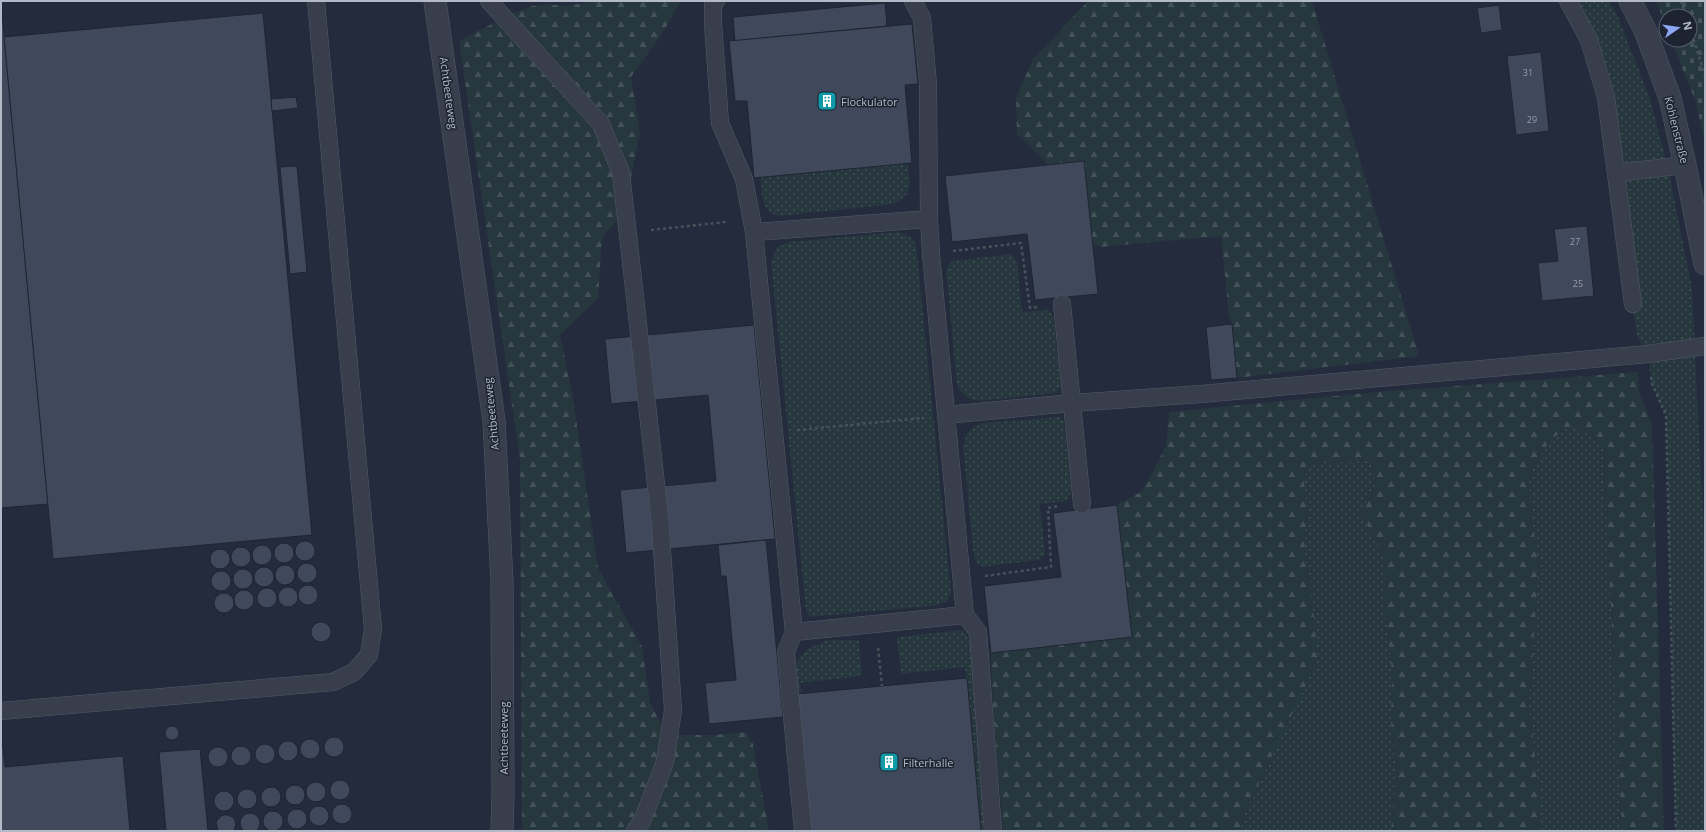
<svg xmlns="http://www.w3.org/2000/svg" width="1706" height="832" font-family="'Open Sans',sans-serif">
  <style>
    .grass { fill: url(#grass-dots) }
    .forest { fill: url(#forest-firs) }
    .cemetery { fill: url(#cemetery-stones) }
    .building { fill: #40495b; stroke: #1f2533 }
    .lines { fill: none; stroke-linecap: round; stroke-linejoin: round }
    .service-casing { stroke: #535967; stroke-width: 18 }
    .minor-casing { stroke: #535967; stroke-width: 23 }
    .tertiary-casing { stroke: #535967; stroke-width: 23 }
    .path { stroke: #44545a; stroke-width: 2.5; stroke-dasharray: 3 3; stroke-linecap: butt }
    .service { stroke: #383e4c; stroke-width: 17 }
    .minor { stroke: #383e4c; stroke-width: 22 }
    .tertiary { stroke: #383e4c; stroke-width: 22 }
    .labels { text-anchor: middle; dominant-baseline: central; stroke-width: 3; stroke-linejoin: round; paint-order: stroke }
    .number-label { font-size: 9px; fill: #969dac }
    .street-label { font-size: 11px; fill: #b3b9c7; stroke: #1d2331 }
    .poi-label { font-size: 11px; fill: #b3b9c7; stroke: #1d2331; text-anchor: start }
  </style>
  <defs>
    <pattern id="grass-dots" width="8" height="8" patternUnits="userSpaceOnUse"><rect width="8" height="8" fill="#26373d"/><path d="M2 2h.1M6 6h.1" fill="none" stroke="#435258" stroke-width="1.8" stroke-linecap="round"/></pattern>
    <pattern id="forest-firs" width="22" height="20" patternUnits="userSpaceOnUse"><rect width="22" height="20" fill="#26373d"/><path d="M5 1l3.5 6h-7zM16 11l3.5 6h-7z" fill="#435258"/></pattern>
    <pattern id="cemetery-stones" width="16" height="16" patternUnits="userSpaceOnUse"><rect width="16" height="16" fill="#26373d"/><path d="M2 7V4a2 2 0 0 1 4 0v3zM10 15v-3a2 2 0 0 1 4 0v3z" fill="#435258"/></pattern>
  </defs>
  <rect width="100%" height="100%" fill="#242b3c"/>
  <g class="grass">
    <polygon points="1568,1 1609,1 1619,19 1651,102 1668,168 1692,289 1705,561 1705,831 1676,831 1666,415 1652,384 1648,354 1637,336 1606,97"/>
    <path d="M908,163C909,184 915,193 894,204L779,216C759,209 763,195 761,177Z"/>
    <polygon points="899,232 909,236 916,244 951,593 947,601 939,605 810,617 806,611 771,261 777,248 788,242"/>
    <path d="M1011,254L1017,261L1022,312L1047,310L1053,315L1061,386L1055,393L982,401C969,400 964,396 957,386L946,269L951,261Z"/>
    <path d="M1060,417L1064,423L1071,493L1066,501L1040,504L1045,554L1038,560L983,567L978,564L974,557L963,447C967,432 968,429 983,423Z"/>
    <polygon points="1573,424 1603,444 1622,831 1539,831 1539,792 1529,705 1539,564 1532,522 1529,482 1532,469 1550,440"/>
    <polygon points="1372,460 1375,489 1360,511 1383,555 1383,585 1392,673 1391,722 1396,772 1391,831 1242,831 1241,824 1245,813 1270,761 1310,582 1304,554 1307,516 1304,479 1310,464"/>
    <polygon points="963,630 973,644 989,831 981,831 965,667 901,674 897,637"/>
    <path d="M828,640H859L862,676L800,683L802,694H797C795,661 795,652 828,640Z"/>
  </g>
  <g class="forest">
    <polygon points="599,1 681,1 662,34 631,77 640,132 624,212 602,238 598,298 560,335 573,398 598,568 642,647 650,703 667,735 715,735 746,732 753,744 769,831 522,831 520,460 459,41 509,15 532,6 548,4 564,6"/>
    <polygon points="1088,1 1312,1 1419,356 1237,378 1232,324 1229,315 1221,236 1100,247 1092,242 1084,162 1048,165 1017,134 1016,98 1033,59"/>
    <polygon points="1638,372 1639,393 1652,424 1664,831 1622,831 1603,444 1573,424 1550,440 1532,469 1529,482 1532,522 1539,564 1529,705 1539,792 1539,831 1391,831 1396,772 1391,722 1392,673 1383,585 1383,555 1360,511 1375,489 1372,460 1310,464 1304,479 1307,516 1304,554 1310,582 1318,659 1245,813 1241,824 1242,831 1003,831 993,707 991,653 1132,637 1117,505 1141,492 1150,477 1166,446 1169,412 1377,392"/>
  </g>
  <polygon class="cemetery" points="1656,1 1705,1 1705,143 1696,103 1671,40 1690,40 1690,16 1666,16 1666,26"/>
  <g class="building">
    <polygon points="1,2 48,504 1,508"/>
    <polygon points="885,3 887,26 735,41 733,17"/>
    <polygon points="1499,5 1502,30 1481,33 1477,8"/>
    <polygon points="263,13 312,535 53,559 4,37"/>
    <polygon points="912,24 918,84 905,85 912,163 754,178 747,101 735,101 729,41"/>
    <polygon points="1541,52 1549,131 1516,135 1507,56"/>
    <polygon points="296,97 298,108 272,111 271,99"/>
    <polygon points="1084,161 1098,294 1035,300 1027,234 952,242 945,176"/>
    <polygon points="297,166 307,272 290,274 280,167"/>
    <polygon points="1587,226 1594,296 1542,301 1538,263 1558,261 1554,229"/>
    <polygon points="1232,324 1237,378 1211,380 1206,327"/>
    <polygon points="754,325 775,539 626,553 620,490 716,481 708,395 611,404 605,339"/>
    <polygon points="1117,505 1132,637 991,653 984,586 1061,577 1053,513"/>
    <polygon points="766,540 783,717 709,724 705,683 736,680 726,576 721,576 718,545"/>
    <circle cx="305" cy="551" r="10"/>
    <circle cx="284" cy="553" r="10"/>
    <circle cx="262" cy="555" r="10"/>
    <circle cx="241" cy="557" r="10"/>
    <circle cx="220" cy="559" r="10"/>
    <circle cx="307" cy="573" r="10"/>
    <circle cx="285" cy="575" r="10"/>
    <circle cx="264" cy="577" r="10"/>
    <circle cx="243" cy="579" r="10"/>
    <circle cx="221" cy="581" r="10"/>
    <circle cx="308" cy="595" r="10"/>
    <circle cx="288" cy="597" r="10"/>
    <circle cx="267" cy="598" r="10"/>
    <circle cx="244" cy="600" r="10"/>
    <circle cx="224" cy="603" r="10"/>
    <circle cx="321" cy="632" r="10"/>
    <polygon points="967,678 981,831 810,831 797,694"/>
    <circle cx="172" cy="733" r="7"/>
    <circle cx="334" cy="747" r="10"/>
    <circle cx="310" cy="749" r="10"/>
    <polygon points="2,740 5,767 123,756 130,831 1,831 1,741"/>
    <circle cx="288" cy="751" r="10"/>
    <circle cx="265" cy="754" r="10"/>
    <circle cx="241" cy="756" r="10"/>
    <circle cx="218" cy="757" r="10"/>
    <polygon points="200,749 208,831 166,831 159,752"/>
    <circle cx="340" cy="790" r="10"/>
    <circle cx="316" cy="792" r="10"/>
    <circle cx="295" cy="795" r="10"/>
    <circle cx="271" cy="797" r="10"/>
    <circle cx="247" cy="799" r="10"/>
    <circle cx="224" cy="801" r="10"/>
    <circle cx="342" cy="814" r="10"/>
    <circle cx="319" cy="816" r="10"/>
    <circle cx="297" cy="819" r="10"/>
    <circle cx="273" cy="821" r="10"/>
    <circle cx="250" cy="823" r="10"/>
    <polygon points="224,815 228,815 234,818 236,824 234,831 218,831 216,822 221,816"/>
  </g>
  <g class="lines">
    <g class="service-casing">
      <g id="service">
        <polyline points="489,1 601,124 621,173 660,520 673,710 665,762 642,821 635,831"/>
        <polyline points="716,1 713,2 713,23 720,123 744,179 754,232"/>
        <polyline points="913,1 922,18 928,84 929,219 931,254 965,615 978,632 993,831"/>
        <polyline points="1568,1 1589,40 1606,97 1633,304"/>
        <polyline points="1616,173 1685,165"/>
        <polyline points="929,219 754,232 794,632 965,615"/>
        <polyline points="1062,304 1082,504"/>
        <polyline points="946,415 1072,403 1201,394 1648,354 1705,346"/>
        <polyline points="794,632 786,652 803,831"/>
        <polyline points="1,711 333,682 354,672 369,655 373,629 316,1"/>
      </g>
    </g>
    <g class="minor-casing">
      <polyline id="minor" points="435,1 494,421 502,582 503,792 502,831"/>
    </g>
    <g class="tertiary-casing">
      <polyline id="tertiary" points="1630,1 1645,30 1670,98 1685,165 1705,264"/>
    </g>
    <g class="path">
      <polyline points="1681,1 1686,16"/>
      <polyline points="1690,28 1705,76"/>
      <polyline points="651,230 726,222 726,221"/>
      <polyline points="953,251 1021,243 1030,308 1039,307"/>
      <polyline points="1651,377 1652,384 1666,415 1676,831"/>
      <polyline points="797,430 924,418"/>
      <polyline points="985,576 1051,567 1048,508 1058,506"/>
      <polyline points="878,648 882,686"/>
    </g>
    <use href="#service" class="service"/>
    <use href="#minor" class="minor"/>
    <use href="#tertiary" class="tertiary"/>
  </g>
  <defs>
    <g id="building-square" transform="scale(1)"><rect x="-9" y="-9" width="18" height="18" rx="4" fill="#0f9aa8" stroke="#1d2331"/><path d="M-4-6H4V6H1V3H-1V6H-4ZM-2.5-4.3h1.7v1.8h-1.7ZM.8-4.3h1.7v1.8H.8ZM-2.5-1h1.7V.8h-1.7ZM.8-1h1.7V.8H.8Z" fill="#fff"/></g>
  </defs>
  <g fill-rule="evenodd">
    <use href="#building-square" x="827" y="101"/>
    <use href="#building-square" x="889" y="762"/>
  </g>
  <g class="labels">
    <g class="number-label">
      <text x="1528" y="72">31</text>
      <text x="1532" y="119">29</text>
      <text x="1575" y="241">27</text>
      <text x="1578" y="283">25</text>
    </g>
    <g class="street-label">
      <text transform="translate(449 93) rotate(82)">Achtbeeteweg</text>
      <text transform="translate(1677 130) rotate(76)">Kohlenstraße</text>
      <text transform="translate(491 414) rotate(-96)">Achtbeeteweg</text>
      <text transform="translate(503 738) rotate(-90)">Achtbeeteweg</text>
    </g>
    <g class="poi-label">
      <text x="841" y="101">Flockulator</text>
      <text x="903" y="762">Filterhalle</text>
    </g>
  </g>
  <rect width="1706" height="832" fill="none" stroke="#b3b9c7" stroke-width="4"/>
  <g transform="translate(1678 28) rotate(77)"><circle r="19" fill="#1d2331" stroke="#595f6d"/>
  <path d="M0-3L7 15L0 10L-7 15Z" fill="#8ca7f4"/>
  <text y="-6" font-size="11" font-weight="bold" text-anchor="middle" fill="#b3b9c7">N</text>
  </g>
</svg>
